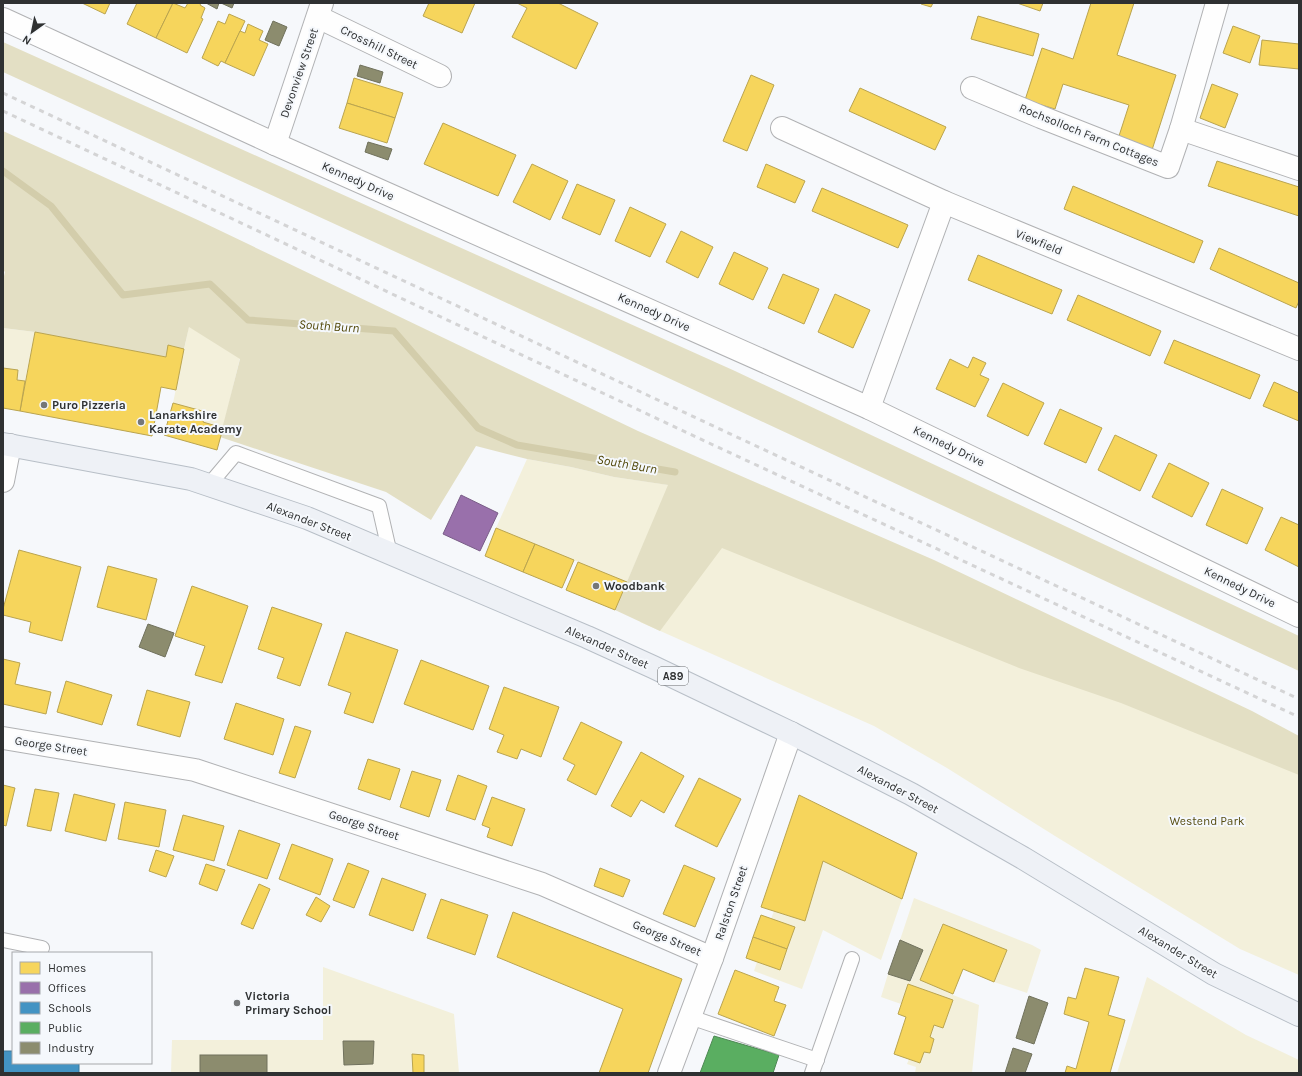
<svg xmlns="http://www.w3.org/2000/svg" width="1302" height="1076" font-family="Karla,sans-serif">
  <style>
    .green { fill: #f3f0db; fill-rule: evenodd }
    .forest { fill: #e3dfc4 }
    .homes { fill: #f6d55c; stroke: #baa44f }
    .offices { fill: #9970ab; stroke: #795d87 }
    .schools { fill: #4393c3; stroke: #3d7698 }
    .public { fill: #5aae61; stroke: #4d8853 }
    .industry { fill: #8c8c6e; stroke: #70715c }
    .lines { fill: none; stroke-linecap: round; stroke-linejoin: round }
    .stream { stroke: #d3cdab; stroke-width: 7 }
    .service-casing { stroke: #b1b2b4; stroke-width: 16 }
    .minor-casing { stroke: #b1b2b4; stroke-width: 24 }
    .primary-casing { stroke: #b8bfc7; stroke-width: 24 }
    .service { stroke: #fefefe; stroke-width: 14 }
    .minor { stroke: #fefefe; stroke-width: 22 }
    .primary { stroke: #eef1f6; stroke-width: 22 }
    .rail { stroke: #d4d4d5; stroke-width: 3; stroke-dasharray: 5 5; stroke-linecap: butt }
    .poi-dot { fill: #757778; stroke: #f5f8fc; stroke-width: 1.5 }
    .labels { text-anchor: middle; dominant-baseline: central; stroke-width: 4; stroke-linejoin: round; paint-order: stroke }
    .shield { fill: #f5f8fc; stroke: #6a6d6f; stroke-width: 1 }
    .shield-label { font-size: 11px; font-weight: bold; fill: #2f3132 }
    .street-label { font-size: 12px; fill: #2f3132; stroke: #f5f8fc }
    .poi-label { font-size: 12px; font-weight: bold; fill: #2f3132; stroke: #f5f8fc; text-anchor: start }
    .park-label { font-size: 12px; fill: #584e12; stroke: #f5f8fc }
    .water-label { font-size: 13px; font-style: italic; fill: #514708; stroke: #f5f8fc }
  </style>
  <rect width="100%" height="100%" fill="#f6f8fb"/>
  <g class="green">
    <polygon points="189,326 240,358 223,428 203,422 206,412 173,403"/>
    <polygon points="3,328 35,332 25,381 17,380 18,370 3,368"/>
    <polygon points="527,459 571,467 614,477 669,485 627,582 496,528"/>
    <polygon points="716,524 1299,758 1299,975 1240,949 1055,836 947,768 874,726 640,622"/>
    <polygon points="823,861 902,899 881,960 823,930 802,989 754,971 757,962 780,970 794,927 771,919 774,911 805,921"/>
    <polygon points="914,898 1032,945 1041,950 1027,993 994,982 1007,950 942,924 920,980 953,994 953,995 979,1005 972,1073 915,1073 916,1067 907,1064 909,1059 920,1063 924,1052 930,1053 934,1039 930,1037 934,1025 943,1028 953,1000 908,984 901,1004 881,997 888,974 911,981 922,950 900,940"/>
    <path d="M323,967L454,1014L459,1073H424V1055L413,1054V1073H171L172,1040H323ZM344,1041H374L373,1064L344,1065Z"/>
    <polygon points="1147,977 1246,1035 1299,1060 1299,1073 1117,1073"/>
  </g>
  <g class="forest">
    <polygon points="3,42 735,371 1299,636 1299,671 481,291 3,72"/>
    <polygon points="3,131 200,221 638,431 934,560 1252,711 1299,736 1299,775 1121,703 1019,668 722,548 660,631 615,610 668,485 614,477 571,467 527,459 476,446 431,520 386,492 220,437 240,359 189,327 184,349 169,345 166,357 35,332 3,328 3,280 5,272 3,270"/>
  </g>
  <g class="homes">
    <polygon points="82,3 110,3 105,14"/>
    <polygon points="137,3 173,3 156,38 127,24"/>
    <polygon points="173,3 185,8 188,3 201,3 200,5 205,8 201,18 203,19 187,53 156,38"/>
    <polygon points="429,3 475,3 462,33 423,16"/>
    <polygon points="517,3 558,3 598,23 576,69 512,37 527,8"/>
    <polygon points="922,3 933,3 931,7 921,4"/>
    <polygon points="1017,3 1043,3 1040,11"/>
    <polygon points="1091,3 1134,3 1117,55 1176,75 1152,150 1118,139 1129,105 1063,84 1055,109 1025,100 1042,48 1073,59"/>
    <polygon points="229,14 245,21 225,63 221,61 218,66 202,58 218,21 225,24"/>
    <polygon points="978,16 1039,34 1033,56 971,39"/>
    <polygon points="248,24 263,31 259,40 268,44 254,76 225,63 240,31 245,33"/>
    <polygon points="1233,26 1260,36 1250,63 1223,53"/>
    <polygon points="1262,40 1299,44 1299,69 1259,65"/>
    <polygon points="751,75 774,85 747,151 723,141"/>
    <polygon points="354,78 403,93 395,118 347,103"/>
    <polygon points="1212,84 1238,94 1225,128 1200,118"/>
    <polygon points="860,88 946,127 935,150 849,111"/>
    <polygon points="347,103 395,118 387,143 339,128"/>
    <polygon points="443,123 516,155 498,196 424,164"/>
    <polygon points="1217,161 1299,187 1299,216 1208,186"/>
    <polygon points="532,164 568,181 550,220 513,202"/>
    <polygon points="766,164 805,181 795,203 757,187"/>
    <polygon points="577,184 615,200 600,235 562,218"/>
    <polygon points="1073,186 1203,241 1194,263 1064,209"/>
    <polygon points="822,188 908,225 898,248 812,211"/>
    <polygon points="630,207 666,224 650,257 615,241"/>
    <polygon points="681,231 713,247 698,278 666,262"/>
    <polygon points="1219,248 1299,283 1299,301 1296,308 1210,269"/>
    <polygon points="734,252 768,268 753,300 719,284"/>
    <polygon points="978,255 1062,290 1052,314 968,280"/>
    <polygon points="783,274 819,289 804,324 768,308"/>
    <polygon points="835,294 870,310 853,348 818,332"/>
    <polygon points="1078,295 1161,331 1150,356 1067,320"/>
    <polygon points="35,332 166,357 168,345 184,349 176,390 161,387 152,436 20,411"/>
    <polygon points="1174,340 1260,375 1250,399 1164,363"/>
    <polygon points="973,357 986,363 980,375 989,379 975,407 936,389 950,359 968,368"/>
    <polygon points="3,368 18,370 17,380 25,381 20,411 3,408"/>
    <polygon points="1274,382 1299,393 1299,421 1263,406"/>
    <polygon points="1003,383 1044,403 1028,436 987,416"/>
    <polygon points="173,403 206,412 203,422 223,428 217,450 164,435"/>
    <polygon points="1060,409 1102,428 1086,463 1044,444"/>
    <polygon points="1115,435 1157,455 1140,491 1098,470"/>
    <polygon points="1169,463 1209,483 1192,517 1152,497"/>
    <polygon points="1222,489 1263,508 1247,544 1206,525"/>
    <polygon points="1281,517 1299,525 1299,567 1265,550"/>
    <polygon points="496,528 535,544 523,572 485,556"/>
    <polygon points="535,544 574,560 562,588 523,572"/>
    <polygon points="19,550 81,567 62,641 29,632 31,622 3,615 3,609"/>
    <polygon points="578,562 627,582 615,610 566,590"/>
    <polygon points="108,566 157,579 146,620 97,607"/>
    <polygon points="192,586 248,606 222,683 195,675 205,646 175,636"/>
    <polygon points="272,607 322,624 300,686 277,678 284,658 258,649"/>
    <polygon points="346,632 398,650 373,723 344,713 351,693 328,685"/>
    <polygon points="3,659 20,663 15,684 51,692 46,714 3,704"/>
    <polygon points="421,660 489,686 473,730 404,704"/>
    <polygon points="66,681 112,695 102,725 57,712"/>
    <polygon points="504,687 559,707 541,757 521,749 517,759 497,752 504,735 489,729"/>
    <polygon points="147,690 190,702 180,737 137,725"/>
    <polygon points="236,703 284,719 273,755 224,739"/>
    <polygon points="581,722 622,742 596,795 567,780 575,765 563,759"/>
    <polygon points="295,726 311,731 295,778 279,773"/>
    <polygon points="641,752 684,776 664,813 641,800 631,817 611,806"/>
    <polygon points="368,759 400,769 390,800 358,789"/>
    <polygon points="412,771 441,780 429,817 400,807"/>
    <polygon points="458,775 487,786 475,820 446,810"/>
    <polygon points="699,778 741,799 717,847 675,826"/>
    <polygon points="3,785 15,788 6,826 3,825"/>
    <polygon points="35,789 59,793 51,831 27,826"/>
    <polygon points="74,794 115,804 106,841 65,831"/>
    <polygon points="799,795 917,853 902,899 823,861 805,921 761,907"/>
    <polygon points="492,797 525,809 512,846 487,837 490,828 482,825"/>
    <polygon points="125,802 166,810 159,847 118,839"/>
    <polygon points="183,815 224,826 214,861 173,850"/>
    <polygon points="239,830 280,844 267,879 227,865"/>
    <polygon points="292,844 333,859 320,895 279,879"/>
    <polygon points="156,850 174,856 166,877 149,871"/>
    <polygon points="348,863 369,871 354,908 333,900"/>
    <polygon points="206,864 225,870 217,891 199,884"/>
    <polygon points="684,865 715,878 695,927 663,914"/>
    <polygon points="600,868 630,880 623,897 594,886"/>
    <polygon points="382,878 426,894 413,931 369,915"/>
    <polygon points="259,884 270,889 253,929 241,924"/>
    <polygon points="316,897 330,906 321,922 306,915"/>
    <polygon points="441,899 488,915 475,955 427,938"/>
    <polygon points="513,912 682,979 648,1073 599,1073 623,1009 497,957"/>
    <polygon points="761,915 795,927 787,949 753,937"/>
    <polygon points="943,924 1007,950 994,982 963,969 953,994 920,980"/>
    <polygon points="753,937 787,949 780,970 746,958"/>
    <polygon points="1085,968 1119,977 1108,1015 1125,1020 1110,1073 1065,1073 1067,1066 1076,1069 1089,1022 1064,1014 1068,997 1076,999"/>
    <polygon points="735,970 779,987 774,1001 786,1005 774,1036 718,1014"/>
    <polygon points="908,984 953,1000 943,1028 934,1025 930,1037 934,1039 930,1053 924,1052 920,1063 894,1054 906,1017 898,1014"/>
    <polygon points="412,1054 424,1055 424,1073 413,1073"/>
  </g>
  <polygon class="offices" points="461,495 498,513 480,551 443,534"/>
  <polygon class="schools" points="3,1051 13,1051 13,1063 79,1063 79,1073 3,1073"/>
  <polygon class="public" points="714,1036 779,1055 773,1073 700,1073"/>
  <g class="industry">
    <polygon points="206,3 219,3 217,9"/>
    <polygon points="221,3 234,3 232,8"/>
    <polygon points="273,21 287,27 279,46 265,40"/>
    <polygon points="360,65 383,72 380,83 357,76"/>
    <polygon points="368,142 392,149 388,160 365,152"/>
    <polygon points="148,624 174,633 165,657 139,647"/>
    <polygon points="900,940 923,950 910,981 888,974"/>
    <polygon points="1029,996 1048,1003 1034,1044 1016,1038"/>
    <polygon points="343,1041 374,1041 373,1064 344,1065"/>
    <polygon points="1013,1048 1032,1054 1025,1073 1005,1073"/>
    <rect x="200" y="1055" width="67" height="18"/>
  </g>
  <g class="lines">
    <polyline class="stream" points="3,171 51,206 123,295 210,284 248,320 394,331 478,428 517,445 675,472"/>
    <g class="service-casing">
      <g id="service">
        <polyline points="209,485 236,453 379,506 390,554"/>
        <polyline points="3,940 42,948"/>
        <polyline points="690,1017 817,1060"/>
        <polyline points="812,1073 852,959"/>
      </g>
    </g>
    <g class="minor-casing">
      <g id="minor">
        <polyline points="318,17 440,76"/>
        <polyline points="3,19 275,144 869,408 1299,616"/>
        <polyline points="972,88 1041,117 1168,167 1181,129 1217,3"/>
        <polyline points="782,128 944,202 1299,349"/>
        <polyline points="1181,129 1299,169"/>
        <polyline points="275,144 322,3"/>
        <polyline points="869,408 944,202"/>
        <polyline points="3,481 10,445"/>
        <polyline points="3,738 195,770 542,884 712,958"/>
        <polyline points="669,1073 712,958 791,733"/>
      </g>
    </g>
    <g class="primary-casing">
      <polyline id="primary" points="3,444 191,479 307,518 587,637 653,667 791,733 911,794 1023,858 1214,974 1299,1015"/>
    </g>
    <use href="#service" class="service"/>
    <use href="#minor" class="minor"/>
    <use href="#primary" class="primary"/>
    <g class="rail">
      <polyline points="3,93 724,431 1299,699"/>
      <polyline points="3,111 709,443 1299,717"/>
    </g>
  </g>
  <g class="poi-dot">
    <circle cx="44" cy="405" r="4"/>
    <circle cx="141" cy="422" r="4"/>
    <circle cx="596" cy="586" r="4"/>
    <circle cx="237" cy="1003" r="4"/>
  </g>
  <g class="labels">
    <rect class="shield" x="658" y="667" width="30" height="18" rx="3"/>
    <g class="shield-label">
      <text x="673" y="676">A89</text>
    </g>
    <g class="street-label">
      <text transform="translate(379 47) rotate(26)">Crosshill Street</text>
      <text transform="translate(299 73) rotate(-71)">Devonview Street</text>
      <text transform="translate(1089 135) rotate(22)">Rochsolloch Farm Cottages</text>
      <text transform="translate(358 181) rotate(24)">Kennedy Drive</text>
      <text transform="translate(1039 242) rotate(22)">Viewfield</text>
      <text transform="translate(654 312) rotate(24)">Kennedy Drive</text>
      <text transform="translate(949 446) rotate(26)">Kennedy Drive</text>
      <text transform="translate(309 521) rotate(21)">Alexander Street</text>
      <text transform="translate(1240 587) rotate(26)">Kennedy Drive</text>
      <text transform="translate(607 647) rotate(24)">Alexander Street</text>
      <text transform="translate(51 746) rotate(9)">George Street</text>
      <text transform="translate(898 789) rotate(28)">Alexander Street</text>
      <text transform="translate(364 825) rotate(18)">George Street</text>
      <text transform="translate(731 903) rotate(-71)">Ralston Street</text>
      <text transform="translate(667 938) rotate(23)">George Street</text>
      <text transform="translate(1178 952) rotate(31)">Alexander Street</text>
    </g>
    <g class="poi-label">
      <text x="52" y="405">Puro Pizzeria</text>
      <text x="149" y="415">Lanarkshire<tspan x="149" dy="14">Karate Academy</tspan></text>
      <text x="604" y="586">Woodbank</text>
      <text x="245" y="996">Victoria<tspan x="245" dy="14">Primary School</tspan></text>
    </g>
    <g class="park-label">
      <text x="1207" y="821">Westend Park</text>
    </g>
    <g class="water-label">
      <text transform="translate(329 326) rotate(4)">South Burn</text>
      <text transform="translate(627 464) rotate(10)">South Burn</text>
    </g>
  </g>
  <rect width="1302" height="1076" fill="none" stroke="#2f3132" stroke-width="8"/>
  <rect x="12" y="952" width="140" height="112" fill="#f5f8fc" stroke="#a6a8ab"/>
  <rect x="20" y="962" width="20" height="12" fill="#f6d55c" stroke="#a6a8ab"/>
  <text x="48" y="972" font-size="12" fill="#2f3132">Homes</text>
  <rect x="20" y="982" width="20" height="12" fill="#9970ab" stroke="#a6a8ab"/>
  <text x="48" y="992" font-size="12" fill="#2f3132">Offices</text>
  <rect x="20" y="1002" width="20" height="12" fill="#4393c3" stroke="#a6a8ab"/>
  <text x="48" y="1012" font-size="12" fill="#2f3132">Schools</text>
  <rect x="20" y="1022" width="20" height="12" fill="#5aae61" stroke="#a6a8ab"/>
  <text x="48" y="1032" font-size="12" fill="#2f3132">Public</text>
  <rect x="20" y="1042" width="20" height="12" fill="#8c8c6e" stroke="#a6a8ab"/>
  <text x="48" y="1052" font-size="12" fill="#2f3132">Industry</text>
  <g transform="translate(32 32) rotate(213)" stroke="#f5f8fc" stroke-width="3" paint-order="stroke">
  <path d="M0-3L7 15L0 10L-7 15Z" fill="#2f3132"/>
  <text y="-6" font-size="11" font-weight="bold" text-anchor="middle" fill="#2f3132">N</text>
  </g>
</svg>
